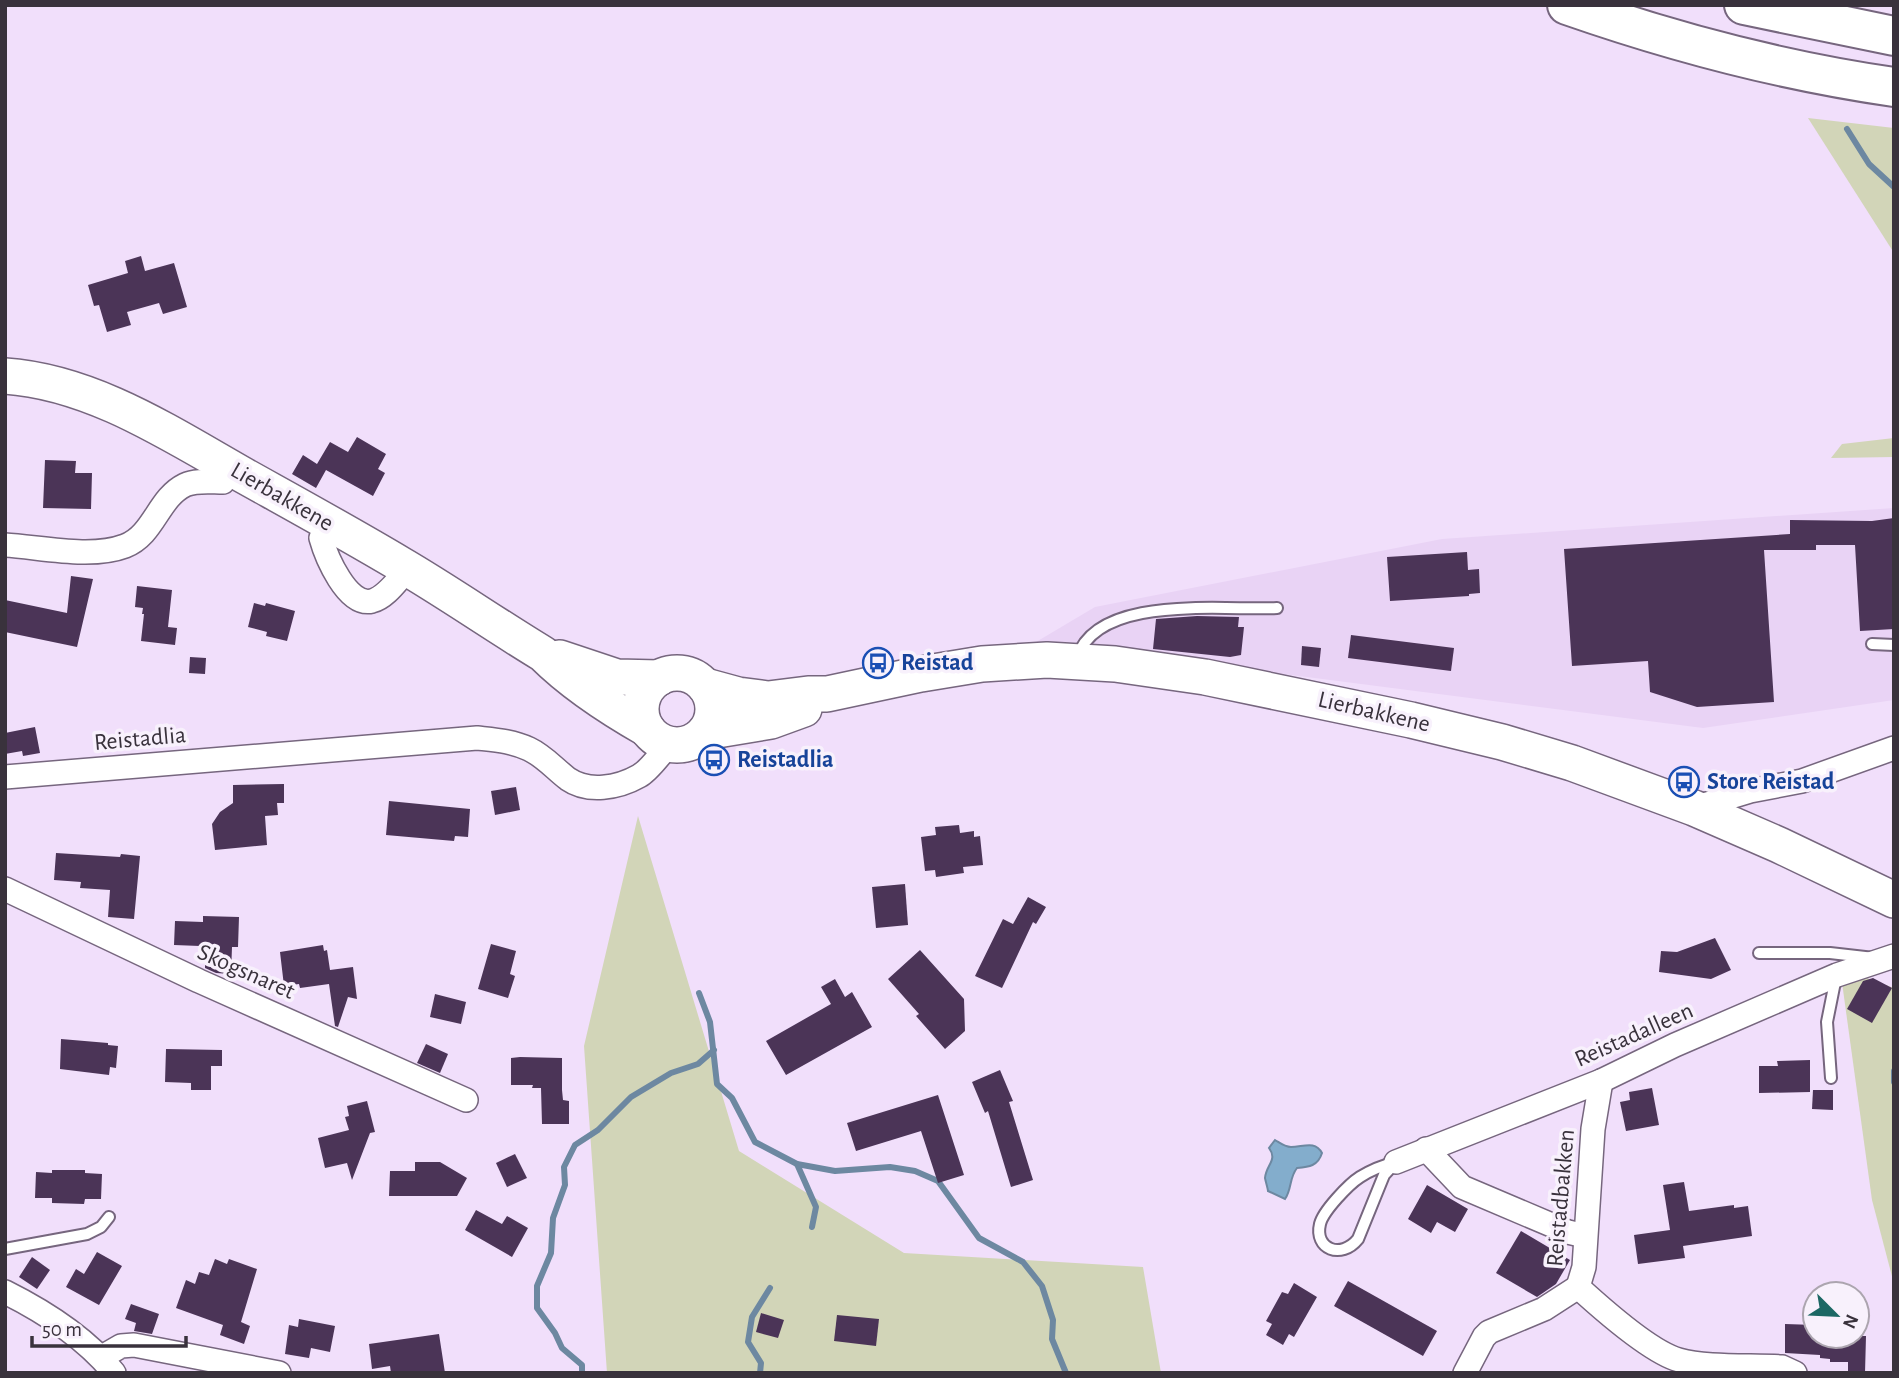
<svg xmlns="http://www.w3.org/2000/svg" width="1899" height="1378" font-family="'Alegreya Sans',sans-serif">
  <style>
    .built { fill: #e9d3f5 }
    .green { fill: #d2d5b8 }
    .water { fill: #83adcc; stroke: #6d88a1; stroke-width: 2 }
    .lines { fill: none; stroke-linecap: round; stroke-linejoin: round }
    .stream { stroke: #6d88a1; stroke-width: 6 }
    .building { fill: #4b3457 }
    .lane-casing { stroke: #76667e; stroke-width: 14 }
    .street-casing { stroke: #76667e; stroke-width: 26 }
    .primary-casing { stroke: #76667e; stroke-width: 38 }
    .highway-casing { stroke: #76667e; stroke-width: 42 }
    .lane { stroke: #fff; stroke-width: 10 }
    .street { stroke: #fff; stroke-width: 23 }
    .primary { stroke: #fff; stroke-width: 35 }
    .highway { stroke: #fff; stroke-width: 38 }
    .labels { text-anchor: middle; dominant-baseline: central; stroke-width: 7; stroke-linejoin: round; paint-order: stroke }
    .street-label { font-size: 24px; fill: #39323c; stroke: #f8f1fc }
    .transit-label { font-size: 24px; font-weight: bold; fill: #164399; stroke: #f8f1fc; text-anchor: start }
  </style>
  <rect width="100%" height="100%" fill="#f1dffb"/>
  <polygon class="built" points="1894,508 1894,700 1703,728 1036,642 1095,607 1442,539"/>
  <g class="green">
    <polygon points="1808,118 1894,128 1894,253"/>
    <polygon points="1894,438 1894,457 1831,458 1842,444"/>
    <polygon points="638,816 739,1151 904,1253 1143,1267 1161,1373 607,1373 584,1046"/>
    <polygon points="1840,968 1894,988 1894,1284 1872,1200"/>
  </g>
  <path class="water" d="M1275,1140C1280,1143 1285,1147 1291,1147C1303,1147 1315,1140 1322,1153C1318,1166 1309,1167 1297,1168C1289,1178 1292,1189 1285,1199L1268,1191C1268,1189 1265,1179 1265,1178C1266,1165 1278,1160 1269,1148Z"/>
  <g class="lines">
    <g class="stream">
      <polyline points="1847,129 1869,164 1894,187"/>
      <polyline points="699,993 710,1022 717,1084 732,1098 755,1142 797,1164 835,1171 890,1167 915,1171 938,1181 979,1238 1023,1262 1042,1286 1053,1320 1052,1339 1066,1373"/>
      <polyline points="1894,1071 1894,1082"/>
      <polyline points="797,1164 816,1207 812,1227"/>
      <polyline points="582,1373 582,1365 562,1348 555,1333 537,1308 537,1286 551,1253 553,1218 565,1185 564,1167 575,1145 598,1130 631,1097 671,1073 698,1064 714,1050"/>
      <polyline points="760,1373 761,1363 748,1342 752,1317 770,1288"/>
    </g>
  </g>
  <g class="building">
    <polygon points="141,256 145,271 174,263 187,307 163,314 159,303 127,312 131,325 107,332 99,305 94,306 88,285 128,273 125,261"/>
    <polygon points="357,437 386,454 378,469 385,473 373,496 326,470 316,488 292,474 303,455 317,464 330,442 348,452"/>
    <polygon points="45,460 76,461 75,473 92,473 91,509 43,508"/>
    <polygon points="1894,518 1894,629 1860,631 1855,545 1816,545 1816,550 1764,550 1774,702 1697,707 1650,692 1648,661 1572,666 1564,549 1790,534 1790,520 1872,521"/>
    <polygon points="1467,552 1468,570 1479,569 1480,593 1469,594 1469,596 1390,601 1387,557"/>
    <polygon points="71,576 93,579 77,647 5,632 5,600 67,613"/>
    <polygon points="137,586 172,590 168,627 177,628 175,645 141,641 144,614 142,614 143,608 135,607"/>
    <polygon points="254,603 265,606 266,603 295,611 287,641 266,636 267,632 248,627"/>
    <polygon points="1197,616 1239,617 1238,627 1244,627 1241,655 1230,657 1153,649 1156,619"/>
    <polygon points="1351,635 1454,648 1451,671 1348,658"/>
    <polygon points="1302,646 1321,648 1319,667 1301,665"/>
    <polygon points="190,657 206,658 205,674 189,673"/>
    <polygon points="35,727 40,753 23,756 22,751 5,754 5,733"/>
    <polygon points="284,784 284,803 277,803 278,815 265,816 267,845 215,850 212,824 220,812 233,803 233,785"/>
    <polygon points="516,787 520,810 495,815 491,791"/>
    <polygon points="389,801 470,809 468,837 455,836 454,841 386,835"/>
    <polygon points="959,825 960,833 974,831 974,837 980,836 983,865 963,867 964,873 936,877 935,870 925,871 921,837 936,835 935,827"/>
    <polygon points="56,853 120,857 121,854 140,856 134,919 108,917 110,890 80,888 81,882 54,880"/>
    <polygon points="905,884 908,925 876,928 872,887"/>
    <polygon points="1028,897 1046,907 1036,924 1033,922 1002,988 975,976 1003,919 1013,924"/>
    <polygon points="203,916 239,917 238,947 232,947 231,974 216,973 205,968 205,954 203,954 203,948 200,946 174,945 175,921 203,922"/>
    <polygon points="1715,938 1731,970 1711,979 1659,972 1661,951 1677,952"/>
    <polygon points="491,944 516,951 510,974 515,976 508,998 478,989"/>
    <polygon points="323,945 324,951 327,950 330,970 353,967 357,999 348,997 338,1027 335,1026 329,984 300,988 299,984 284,986 280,952"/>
    <polygon points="920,950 964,999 965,1031 945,1049 916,1016 919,1014 888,979"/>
    <polygon points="1873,978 1892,988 1872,1023 1847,1009 1863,981"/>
    <polygon points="835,979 845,997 852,992 872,1027 786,1075 766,1041 831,1004 821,987"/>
    <polygon points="435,994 466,1002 461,1024 430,1017"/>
    <polygon points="61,1039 108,1043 108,1045 118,1046 116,1068 110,1067 109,1075 60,1069"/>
    <polygon points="426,1044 448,1054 440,1073 417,1063"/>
    <polygon points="166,1049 222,1050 222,1066 211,1066 211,1090 191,1090 191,1083 165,1082"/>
    <polygon points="520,1057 562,1058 562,1090 563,1100 569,1101 569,1124 542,1124 541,1088 532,1088 533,1085 511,1085 511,1058"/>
    <polygon points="1810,1060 1810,1092 1759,1093 1759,1066 1778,1066 1777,1061"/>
    <polygon points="1000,1070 1013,1101 1009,1102 1033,1180 1011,1187 988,1111 985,1113 972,1082"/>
    <polygon points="1652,1088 1659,1125 1626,1131 1620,1102 1630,1100 1629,1092"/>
    <polygon points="1813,1090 1833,1090 1833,1110 1812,1109"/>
    <polygon points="938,1095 964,1175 938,1183 921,1131 856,1151 847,1123"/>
    <polygon points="367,1101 375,1132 370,1133 352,1180 347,1163 325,1168 318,1138 349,1130 345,1117 349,1116 347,1106"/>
    <polygon points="515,1154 527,1178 507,1187 496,1163"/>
    <polygon points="415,1162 440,1162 467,1178 457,1196 389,1196 390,1171 415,1171"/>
    <polygon points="52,1170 85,1170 85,1173 102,1174 101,1199 85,1199 84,1204 52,1203 52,1198 35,1198 36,1172 52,1173"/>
    <polygon points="1684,1182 1689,1211 1734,1205 1734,1208 1748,1206 1752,1236 1683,1246 1685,1258 1638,1264 1634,1235 1670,1230 1663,1185"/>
    <polygon points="1427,1185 1468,1209 1455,1232 1437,1222 1431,1233 1408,1219"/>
    <polygon points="476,1210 502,1224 507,1216 528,1228 512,1257 465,1230"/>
    <polygon points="1521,1231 1570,1260 1556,1284 1537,1297 1496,1273"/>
    <polygon points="97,1252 122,1266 99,1305 66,1287 76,1269 84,1274"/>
    <polygon points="32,1257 50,1270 37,1289 19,1277"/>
    <polygon points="215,1259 227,1264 229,1259 257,1269 241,1322 250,1326 244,1344 220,1335 223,1325 176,1308 186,1280 195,1284 199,1272 209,1275"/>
    <polygon points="1348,1281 1437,1331 1423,1356 1334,1306"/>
    <polygon points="1294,1283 1317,1297 1294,1337 1289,1334 1283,1345 1266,1335 1272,1324 1266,1321 1282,1292 1288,1294"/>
    <polygon points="131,1304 159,1314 152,1334 134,1331 136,1323 125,1319"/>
    <polygon points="761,1313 784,1320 778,1338 756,1332"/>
    <polygon points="837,1315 879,1319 876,1346 834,1341"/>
    <polygon points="299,1319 335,1326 330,1352 311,1348 309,1358 285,1354 289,1325 298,1327"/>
    <polygon points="1785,1324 1815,1325 1815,1336 1866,1336 1865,1373 1848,1373 1848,1362 1830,1362 1830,1359 1820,1358 1820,1355 1785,1353"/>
    <polygon points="439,1334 445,1373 391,1373 390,1366 372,1369 369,1344"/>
  </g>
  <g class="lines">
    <g class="lane-casing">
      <g id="lane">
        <polyline points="1872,644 1894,645"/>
        <path d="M1077,658C1097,593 1226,611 1277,608"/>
        <polyline points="1759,953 1830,953 1874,958"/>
        <polyline points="1831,1078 1827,1022 1836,977"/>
        <path d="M1396,1162L1384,1175L1358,1239C1341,1260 1314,1249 1320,1224C1323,1211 1349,1184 1360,1177C1371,1170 1384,1165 1396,1162Z"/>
        <polyline points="5,1249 87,1234 101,1227 109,1217"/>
      </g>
    </g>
    <g class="street-casing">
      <g id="street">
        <path d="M321,538C326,556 347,607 372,601C387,597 398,579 408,569"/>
        <path d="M5,545C40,547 91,559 125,546C154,535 158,498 185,485C196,480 211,482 223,482"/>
        <path d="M5,777L477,738C495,740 512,741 529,749C544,756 555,769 568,779C588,793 618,788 639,776C650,770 660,754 669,745"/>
        <polyline points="1694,808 1750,791 1802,781 1894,748"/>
        <polyline points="5,889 199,981 466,1100"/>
        <path d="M1601,1081L1593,1129L1584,1267L1578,1287C1601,1308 1650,1352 1679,1360C1706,1368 1753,1365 1782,1367L1795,1373"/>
        <polyline points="1426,1149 1462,1187 1568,1232 1585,1236"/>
        <polyline points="1396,1162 1601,1081 1675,1045 1837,975 1894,956"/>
        <path d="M5,1292C45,1312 86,1338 114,1373"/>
        <polyline points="102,1357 121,1346 134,1345 279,1373"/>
        <polyline points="1465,1373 1484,1337 1489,1332 1544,1309 1578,1287"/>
      </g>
    </g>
    <g class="primary-casing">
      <g id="primary">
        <path d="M5,376C92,382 169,433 243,475C295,504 348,533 400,564C448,592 495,625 543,654C573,684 610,708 647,729"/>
        <polyline points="560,658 617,677 659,678"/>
        <circle cx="677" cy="709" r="36"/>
        <polyline points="705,686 738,695 768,699 808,694 827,694 921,674 982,664 1047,660 1115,664 1205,677 1411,720 1502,742 1572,763 1694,808 1779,845 1894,900"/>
        <polyline points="705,732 771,721 804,709"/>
      </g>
    </g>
    <g class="highway-casing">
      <g id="highway">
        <path d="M1567,5C1673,42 1783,71 1894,87"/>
        <polyline points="1744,5 1894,36"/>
      </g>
    </g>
    <use href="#lane" class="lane"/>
    <use href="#street" class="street"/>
    <use href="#primary" class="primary"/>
    <use href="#highway" class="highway"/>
  </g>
  <defs>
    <g id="bus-ring" transform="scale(1.575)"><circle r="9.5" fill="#f8f1fc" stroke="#1a4fb4" stroke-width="1.5"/><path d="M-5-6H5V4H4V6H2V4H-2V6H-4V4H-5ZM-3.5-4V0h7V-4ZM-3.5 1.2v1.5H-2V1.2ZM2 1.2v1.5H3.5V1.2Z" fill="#1a4fb4"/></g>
  </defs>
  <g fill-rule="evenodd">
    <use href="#bus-ring" x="878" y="663"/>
    <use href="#bus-ring" x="714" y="760"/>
    <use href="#bus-ring" x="1684" y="782"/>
  </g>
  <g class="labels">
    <g class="street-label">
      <text transform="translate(282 497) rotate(30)">Lierbakkene</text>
      <text transform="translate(1374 712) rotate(13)">Lierbakkene</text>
      <text transform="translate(140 739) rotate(-5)">Reistadlia</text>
      <text transform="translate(246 972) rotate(24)">Skogsnaret</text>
      <text transform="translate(1634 1035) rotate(-24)">Reistadalleen</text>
      <text transform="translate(1561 1198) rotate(-85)">Reistadbakken</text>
    </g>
    <g class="transit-label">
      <text x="901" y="663">Reistad</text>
      <text x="737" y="760">Reistadlia</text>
      <text x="1707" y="782">Store Reistad</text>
    </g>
  </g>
  <rect width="1899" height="1378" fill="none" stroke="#39323c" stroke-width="14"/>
  <g transform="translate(1836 1315) rotate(114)"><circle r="33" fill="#f8f1fc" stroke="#aca5af" stroke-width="2"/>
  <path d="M0-5L12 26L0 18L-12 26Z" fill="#1c6864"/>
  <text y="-10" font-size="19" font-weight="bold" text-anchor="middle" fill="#39323c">N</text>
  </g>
  <path d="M32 1336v10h154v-10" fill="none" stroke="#39323c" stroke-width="3.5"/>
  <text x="42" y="1336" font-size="21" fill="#39323c" stroke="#f8f1fc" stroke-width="5" paint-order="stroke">50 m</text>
</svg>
